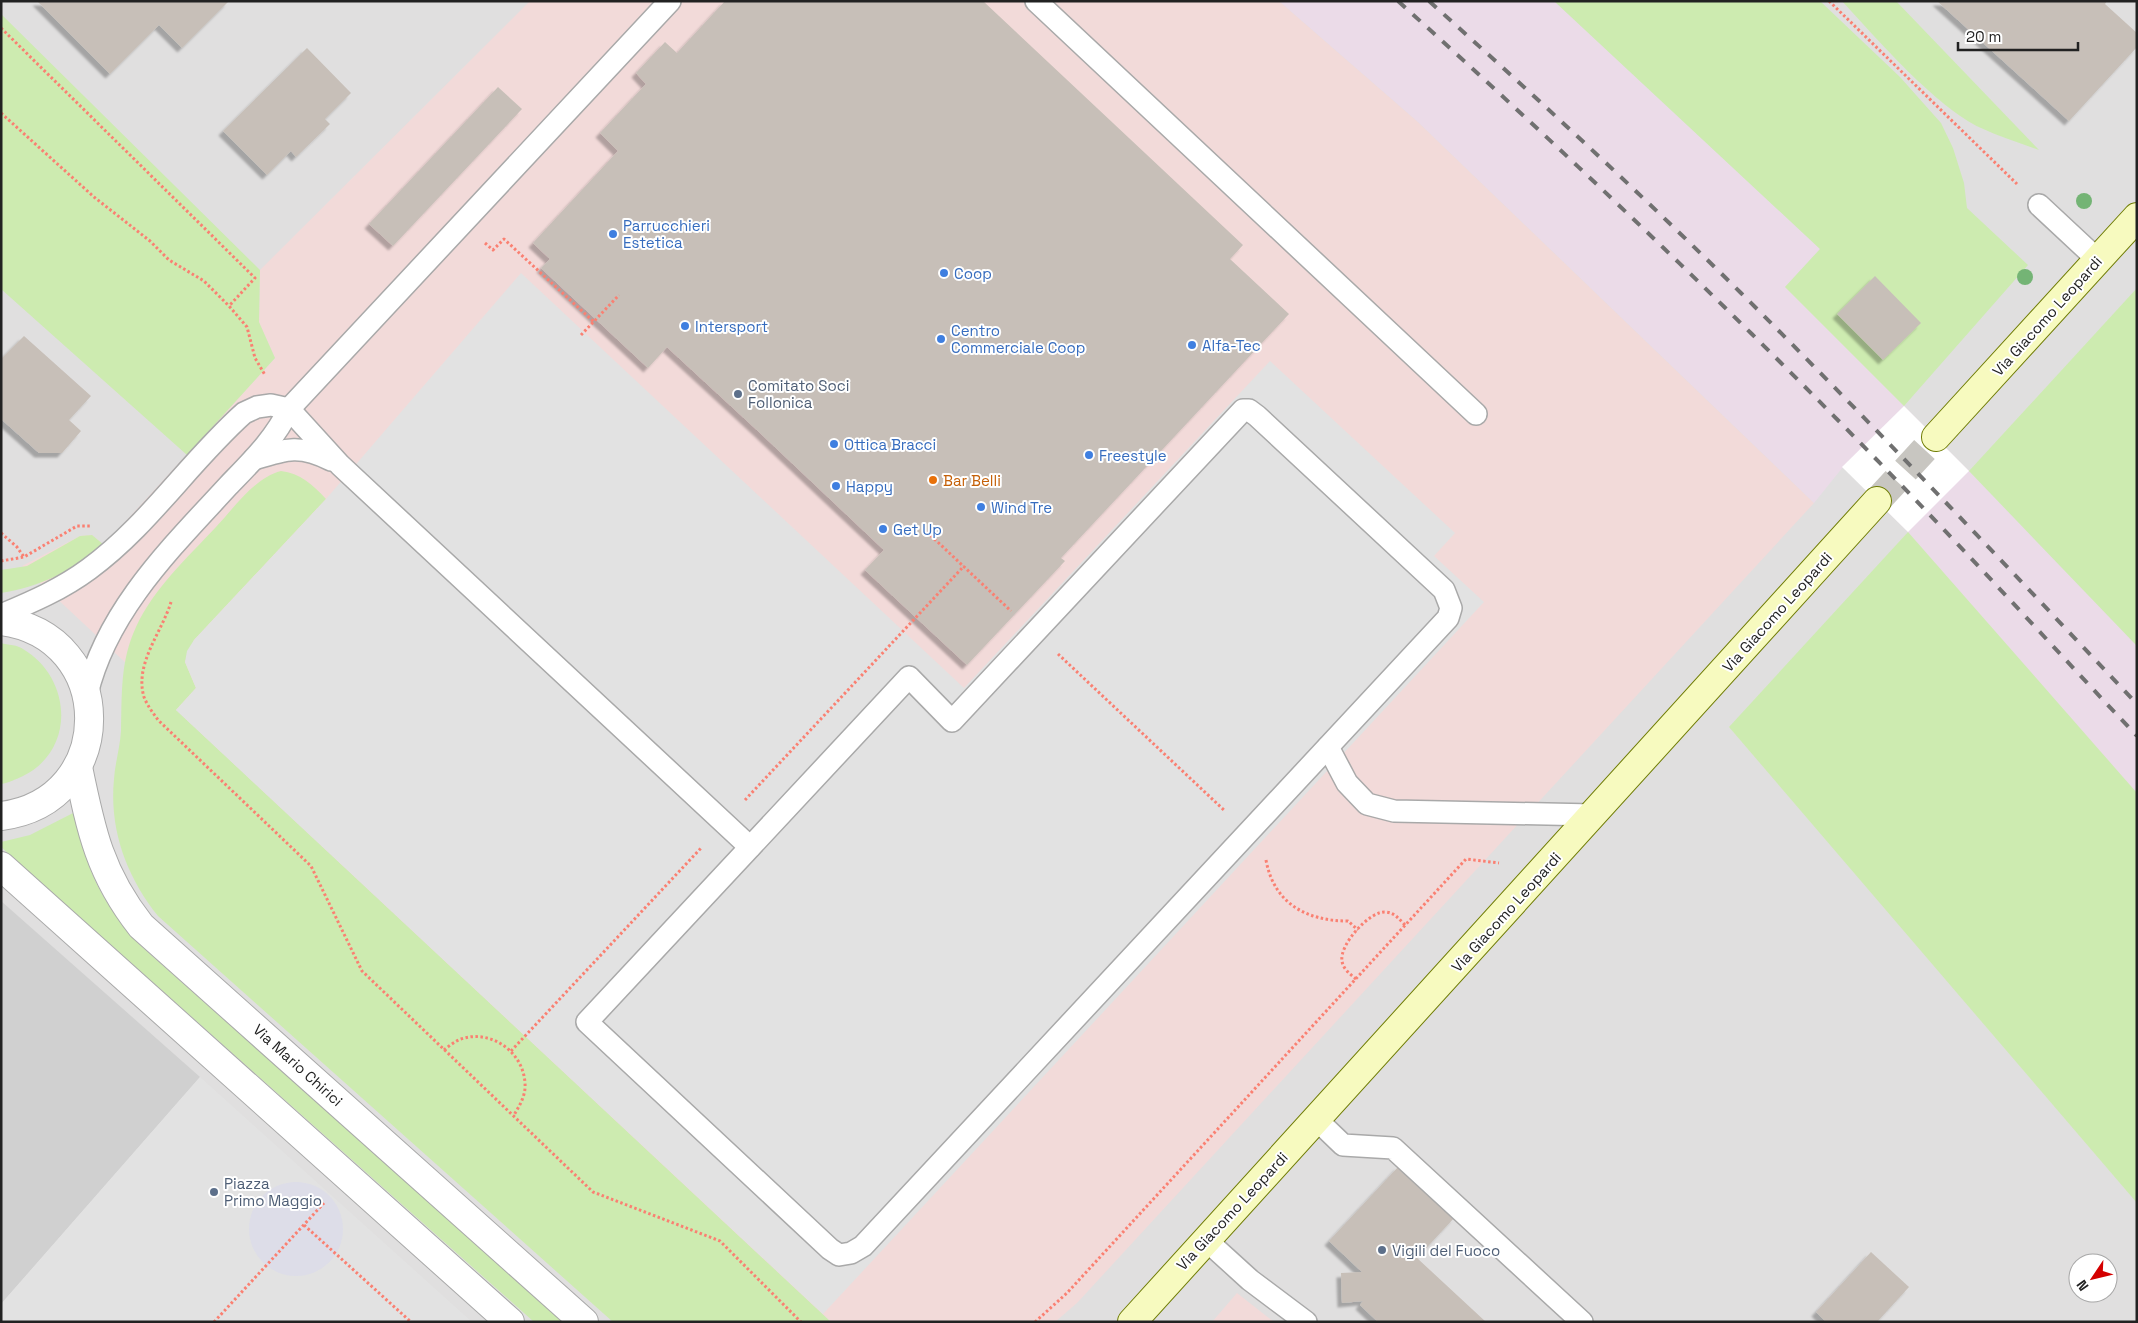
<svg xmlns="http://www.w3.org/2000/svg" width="2138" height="1323" font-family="'Space Grotesk',sans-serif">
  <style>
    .residential { fill: #e0dfdf; fill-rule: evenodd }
    .commercial { fill: #f2dad9 }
    .industrial { fill: #ebdbe8 }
    .religious { fill: #d0d0d0 }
    .grass { fill: #cdebb0 }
    .parking { fill: #e2e2e2 }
    .plaza { fill: #dddde8 }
    .pier { fill: #fff }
    .building { fill: #c7bfb8; filter: url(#shadow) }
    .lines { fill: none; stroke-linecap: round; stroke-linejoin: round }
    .secondary-tunnel { stroke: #c8c6c1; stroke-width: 28; stroke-dasharray: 28 14; stroke-linecap: butt }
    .service-casing { stroke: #a9a9a9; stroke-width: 24 }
    .minor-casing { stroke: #a9a9a9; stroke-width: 30 }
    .secondary-casing { stroke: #707d05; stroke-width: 30 }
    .path { stroke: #fa8072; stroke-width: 3; stroke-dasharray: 2.5 2.5; stroke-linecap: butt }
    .service { stroke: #fff; stroke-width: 21 }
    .minor { stroke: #fff; stroke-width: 28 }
    .secondary { stroke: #f7fabf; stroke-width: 28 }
    .rail { stroke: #707070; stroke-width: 4; stroke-dasharray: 10 10; stroke-linecap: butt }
    .tree { fill: #74b475 }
    .shop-dot { fill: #3f7fe0; stroke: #fff; stroke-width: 2 }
    .service-dot { fill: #5c6f8a; stroke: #fff; stroke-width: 2 }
    .food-dot { fill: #e8710a; stroke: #fff; stroke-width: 2 }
    .labels { text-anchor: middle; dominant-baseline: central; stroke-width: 4; stroke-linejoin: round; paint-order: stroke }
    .shop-label { font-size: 15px; fill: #366cbe; stroke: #fff; text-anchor: start }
    .street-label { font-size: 15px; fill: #222; stroke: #fff }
    .service-label { font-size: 15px; fill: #4e5e75; stroke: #fff; text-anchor: start }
    .food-label { font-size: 15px; fill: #c56008; stroke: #fff; text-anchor: start }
  </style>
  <defs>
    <filter id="shadow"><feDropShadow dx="-4.5" dy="4.5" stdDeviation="1" flood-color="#0004"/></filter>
  </defs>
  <rect width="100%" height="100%" fill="#f2efe9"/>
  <path class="residential" d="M1,1H2137V1322H1ZM2078,1263H2108V1293H2078Z"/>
  <g class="commercial">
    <polygon points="530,1 1279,1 1418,122 1814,503 1077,1303 1055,1322 831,1322 22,566 80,536 92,535 104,545 275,358 259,323 260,270"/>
    <polygon points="1237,1293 1274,1322 1212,1322"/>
  </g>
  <polygon class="industrial" points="1279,1 1554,1 1820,249 1785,287 1969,471 2137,646 2137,872 1876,568 1908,532 1843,467 1814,503 1418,122"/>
  <polygon class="religious" points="1,901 200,1077 2,1303 1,1303"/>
  <g class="grass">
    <polygon points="1554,1 1820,1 1900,77 1941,123 1953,148 1964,183 1967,208 2028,265 1904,406 1785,287 1820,249"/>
    <path d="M1842,1H1896L2039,150C2020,143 2000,137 1981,128C1936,107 1877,39 1842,1Z"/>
    <polygon points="1,14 260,270 259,322 275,358 187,455 1,289"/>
    <polygon points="2137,288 2137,646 1969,471"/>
    <path d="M281,471C300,473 313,485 326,499L194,640L185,662L196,688L176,710L831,1322H613L158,916C127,877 109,830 114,779C115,763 120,748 121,731C122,695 120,661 136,627C154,588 187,558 216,527C234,508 254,478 281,471Z"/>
    <polygon points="1908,532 2137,793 2137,1203 1729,727"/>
    <path d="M92,535L104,545C74,570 40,587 1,593V570L27,566L80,536Z"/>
    <path d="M1,643C8,645 18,645 23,649C72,678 76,750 23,776C16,779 9,783 1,784Z"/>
    <path d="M77,811C83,867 103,905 141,946L564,1322H534L1,847V842L30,835Z"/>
  </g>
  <g class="parking">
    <polygon points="521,273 964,688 1270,361 1455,533 1434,556 1484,602 823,1314 176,710 196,688 185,662 187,651 194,640 326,499"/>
    <polygon points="200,1077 472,1322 1,1322 1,1304"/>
  </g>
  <circle class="plaza" cx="296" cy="1229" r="47"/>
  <polygon class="pier" points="1904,406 1969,471 1908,532 1842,467"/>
  <g class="building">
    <polygon points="37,1 229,1 182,48 159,25 110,74"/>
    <polygon points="725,1 983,1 1243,245 1230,259 1289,314 1061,558 1065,561 967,665 865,570 884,550 758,431 667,347 648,368 541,268 550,259 533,243 618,151 600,133 646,84 636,73 665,42 677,53"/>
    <polygon points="1937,1 2107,1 2105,4 2137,33 2137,47 2069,121"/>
    <polygon points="307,48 351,93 325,119 330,124 296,157 291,151 267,175 223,131"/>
    <polygon points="498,87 522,109 393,246 369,224"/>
    <polygon points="1875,276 1921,323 1883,360 1837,314"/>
    <polygon points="24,336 91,396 69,420 81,431 62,453 39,453 1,419 1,359"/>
    <polygon points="1399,1166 1455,1217 1417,1258 1486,1322 1378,1322 1360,1305 1363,1301 1342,1303 1341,1273 1362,1272 1329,1241"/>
    <polygon points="1871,1252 1909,1287 1877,1322 1826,1322 1816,1312"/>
  </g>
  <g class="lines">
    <polyline class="secondary-tunnel" points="1877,501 1936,437"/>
    <g class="service-casing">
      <g id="service">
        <polyline points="1036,1 1476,414"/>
        <polyline points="2039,205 2098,260"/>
        <polygon points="1243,410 1249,410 1257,416 1444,590 1451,608 1448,618 863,1246 851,1253 839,1255 830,1249 587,1022 909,677 952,721"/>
        <path d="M254,459C286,449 300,444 331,460"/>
        <path d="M1,615C32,602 62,589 89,569C148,526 189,462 244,413L257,407L271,405L289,409L340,465L750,847"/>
        <path d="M87,694C107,610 172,547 228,486C251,462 275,439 289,409L670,1"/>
        <polyline points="1328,747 1347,783 1367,804 1394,811 1594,815"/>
        <polyline points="1317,1120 1343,1145 1393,1148 1582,1322"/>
        <polyline points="1206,1240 1250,1280 1306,1322"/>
      </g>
    </g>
    <g class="minor-casing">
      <g id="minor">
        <path d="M1,621C118,636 119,801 1,816"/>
        <path d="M78,767C91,831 100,874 141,926L584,1322"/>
        <polyline points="1,866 510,1322"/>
      </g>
    </g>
    <g class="secondary-casing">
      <g id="secondary">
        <polyline points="1936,437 2137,217"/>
        <polyline points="1132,1322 1877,501"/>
      </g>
    </g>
    <g class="path">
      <polyline points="1829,1 2017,184"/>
      <polyline points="1,28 255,278 229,306 247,327 255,358 265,375"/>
      <polyline points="1,113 94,197 150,241 169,260 204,281 229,306"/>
      <polyline points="485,243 493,250 504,239 594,322"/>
      <polyline points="581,335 619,295"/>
      <polyline points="927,532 1011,611"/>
      <polyline points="1,533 17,547 24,557"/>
      <polyline points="1,561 24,557 77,526 90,526"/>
      <path d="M171,602C162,632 134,664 144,697C147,705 153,713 158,720L311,866L362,971L593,1192L720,1241L801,1322"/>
      <polyline points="1058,654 1225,811"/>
      <polyline points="745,800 964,566"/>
      <path d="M1266,860C1274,904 1307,921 1348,921L1358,930"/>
      <path d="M1356,979C1350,974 1343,969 1342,961C1339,945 1370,910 1386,912C1395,913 1399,919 1405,925"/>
      <path d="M444,1050C449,1046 455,1041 461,1039C490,1029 523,1051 525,1083C526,1095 520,1105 514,1115"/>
      <polyline points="511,1051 702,847"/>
      <polyline points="304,1225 411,1322"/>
      <polyline points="214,1322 324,1203"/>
      <polyline points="1035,1322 1067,1293 1466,859 1499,863"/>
    </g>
    <use href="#service" class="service"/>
    <use href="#minor" class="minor"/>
    <use href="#secondary" class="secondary"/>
    <g class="rail">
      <path d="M1398,1C1581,166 1759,336 1929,514C1999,587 2067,662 2137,736"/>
      <path d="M1429,1C1547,107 1664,215 1776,328C1898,451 2018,578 2137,704"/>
    </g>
  </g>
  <g class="tree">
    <circle cx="2084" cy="201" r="8"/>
    <circle cx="2025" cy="277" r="8"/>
  </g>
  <g class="shop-dot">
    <circle cx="613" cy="234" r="5"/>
    <circle cx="944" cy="273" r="5"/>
    <circle cx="685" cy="326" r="5"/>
    <circle cx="941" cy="339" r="5"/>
    <circle cx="1192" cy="345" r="5"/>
    <circle cx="834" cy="444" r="5"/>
    <circle cx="1089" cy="455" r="5"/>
    <circle cx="836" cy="486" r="5"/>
    <circle cx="981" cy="507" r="5"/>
    <circle cx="883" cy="529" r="5"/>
  </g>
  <g class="service-dot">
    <circle cx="738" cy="394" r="5"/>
    <circle cx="214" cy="1192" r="5"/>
    <circle cx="1382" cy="1250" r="5"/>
  </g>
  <circle class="food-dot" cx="933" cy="480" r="5"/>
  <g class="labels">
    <g class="shop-label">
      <text x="623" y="225">Parrucchieri<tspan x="623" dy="17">Estetica</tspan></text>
      <text x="954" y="273">Coop</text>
      <text x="695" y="326">Intersport</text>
      <text x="951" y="330">Centro<tspan x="951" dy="17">Commerciale Coop</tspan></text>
      <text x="1202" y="345">Alfa-Tec</text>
      <text x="844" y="444">Ottica Bracci</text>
      <text x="1099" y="455">Freestyle</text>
      <text x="846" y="486">Happy</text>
      <text x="991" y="507">Wind Tre</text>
      <text x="893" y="529">Get Up</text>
    </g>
    <g class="street-label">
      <text transform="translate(2047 316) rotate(-48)">Via Giacomo Leopardi</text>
      <text transform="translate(1777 612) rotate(-48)">Via Giacomo Leopardi</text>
      <text transform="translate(1506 912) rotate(-48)">Via Giacomo Leopardi</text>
      <text transform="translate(298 1065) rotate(42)">Via Mario Chirici</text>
      <text transform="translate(1232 1211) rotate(-47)">Via Giacomo Leopardi</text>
    </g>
    <g class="service-label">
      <text x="748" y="385">Comitato Soci<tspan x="748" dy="17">Follonica</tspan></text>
      <text x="224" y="1183">Piazza<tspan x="224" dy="17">Primo Maggio</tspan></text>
      <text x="1392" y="1250">Vigili del Fuoco</text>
    </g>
    <g class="food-label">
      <text x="943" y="480">Bar Belli</text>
    </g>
  </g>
  <rect width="2138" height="1323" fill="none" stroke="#222222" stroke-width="5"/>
  <g transform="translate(2093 1278) rotate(235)"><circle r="24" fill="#ffffff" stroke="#a7a7a7"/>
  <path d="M0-4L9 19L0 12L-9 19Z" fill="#d40000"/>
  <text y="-8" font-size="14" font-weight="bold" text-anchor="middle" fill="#222222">N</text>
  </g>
  <path d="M1958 42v8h120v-8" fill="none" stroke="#222222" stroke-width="2.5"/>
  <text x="1966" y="42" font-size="15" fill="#222222" stroke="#ffffff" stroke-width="4" paint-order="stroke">20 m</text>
</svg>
